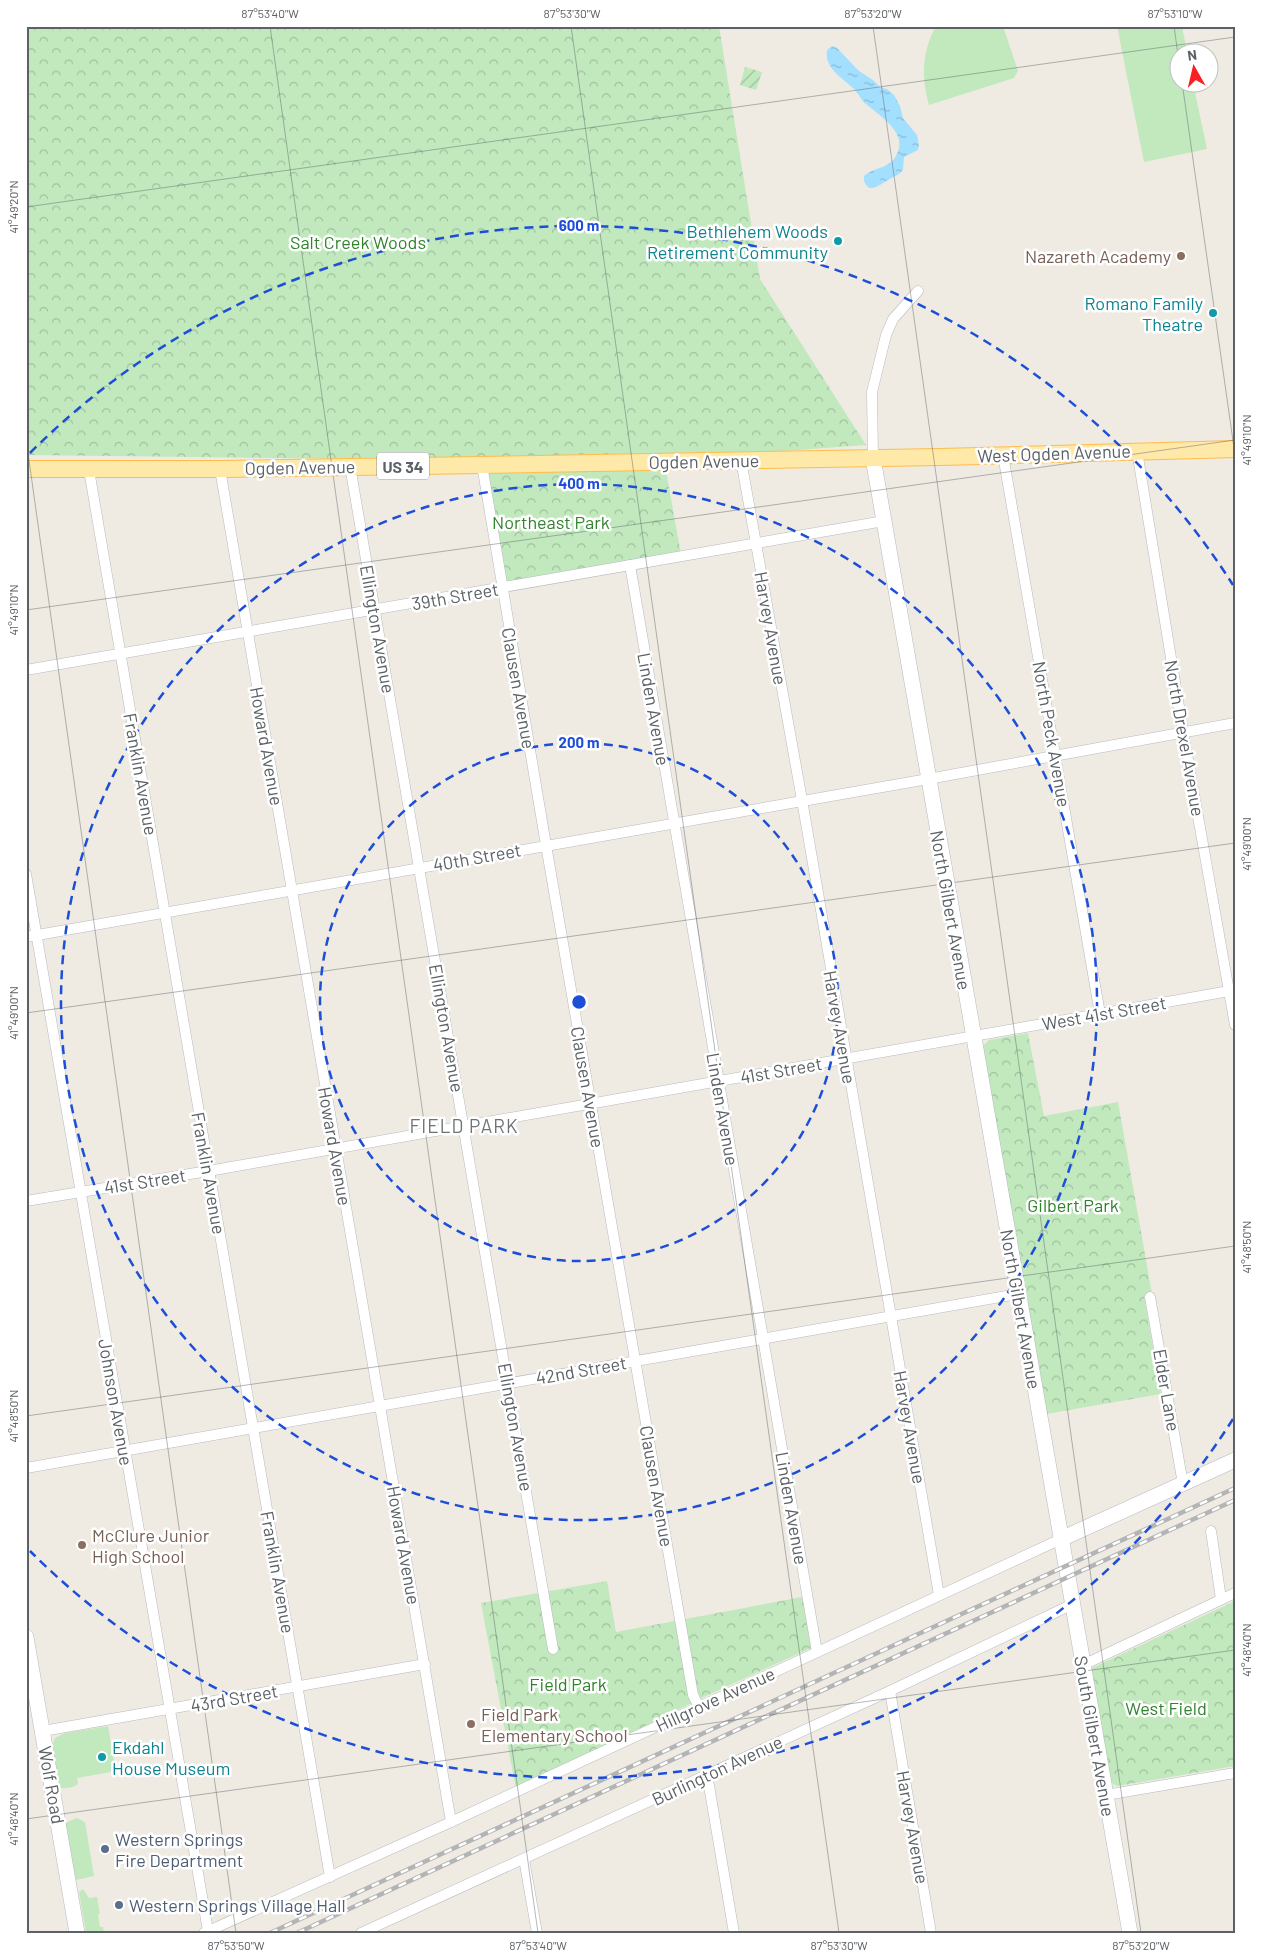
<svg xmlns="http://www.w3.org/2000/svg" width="1261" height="1959" font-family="Barlow,sans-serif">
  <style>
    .grass { fill: #c1e9bd }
    .park { fill: url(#park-crowns) }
    .garden { fill: url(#garden-furrows) }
    .water { fill: url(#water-ripples) }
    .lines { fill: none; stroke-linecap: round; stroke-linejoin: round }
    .street-casing { stroke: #b6babf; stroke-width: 11 }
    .secondary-casing { stroke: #b5b9bf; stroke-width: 16 }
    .primary-casing { stroke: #ffbc4d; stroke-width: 18 }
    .street { stroke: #fff; stroke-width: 10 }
    .secondary { stroke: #fff; stroke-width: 15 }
    .primary { stroke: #ffe9a8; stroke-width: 16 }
    .rail-casing { stroke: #b3b4b5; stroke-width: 4.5 }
    .rail { stroke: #fff; stroke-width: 2.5; stroke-dasharray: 8; stroke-linecap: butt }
    .ticks { fill: none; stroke: #5b6165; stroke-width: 1; stroke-opacity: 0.45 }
    .ring { fill: none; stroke: #1d4ed8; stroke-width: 2.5; stroke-dasharray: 9 6 }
    .culture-dot { fill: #0f9aa8; stroke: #fff; stroke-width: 2 }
    .education-dot { fill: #8d6e63; stroke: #fff; stroke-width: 2 }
    .service-dot { fill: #5c6f8a; stroke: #fff; stroke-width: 2 }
    .labels { text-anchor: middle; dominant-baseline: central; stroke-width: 5; stroke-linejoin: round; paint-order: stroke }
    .shield { fill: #fff; stroke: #8c9093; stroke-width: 1 }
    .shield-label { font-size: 16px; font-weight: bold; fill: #5b6165 }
    .culture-label { font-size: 18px; fill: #0d838f; stroke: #fff; text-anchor: end }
    .park-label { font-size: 18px; fill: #30832c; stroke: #fff }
    .education-label { font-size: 18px; fill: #785e54; stroke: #fff; text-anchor: start }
    .street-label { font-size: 18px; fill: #5b6165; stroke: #fff }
    .service-label { font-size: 18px; fill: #4e5e75; stroke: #fff; text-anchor: start }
    .neighbourhood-label { font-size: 19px; letter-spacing: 1px; fill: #6c7377; stroke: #fff }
    .centre { fill: #1d4ed8; stroke: #fff; stroke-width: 2.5 }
    .ring-label { font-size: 15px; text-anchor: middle; font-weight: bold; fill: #1d4ed8; stroke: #fff; stroke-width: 5; stroke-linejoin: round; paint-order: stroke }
    .neatline { fill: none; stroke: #5b6165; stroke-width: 2 }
    .ticks-label { font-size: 12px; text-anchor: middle; fill: #5b6165 }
  </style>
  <defs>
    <pattern id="park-crowns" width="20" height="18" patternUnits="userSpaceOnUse" patternTransform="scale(1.25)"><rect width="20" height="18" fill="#c1e9bd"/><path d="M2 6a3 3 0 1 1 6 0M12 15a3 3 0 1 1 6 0" fill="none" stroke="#a0c09d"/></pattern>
    <pattern id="garden-furrows" width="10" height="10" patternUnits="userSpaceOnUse" patternTransform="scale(1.25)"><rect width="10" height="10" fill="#c1e9bd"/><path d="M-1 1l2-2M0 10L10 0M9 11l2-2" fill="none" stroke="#a0c09d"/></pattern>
    <pattern id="water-ripples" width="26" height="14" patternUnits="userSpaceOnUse" patternTransform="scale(1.25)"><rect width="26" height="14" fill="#a3e0ff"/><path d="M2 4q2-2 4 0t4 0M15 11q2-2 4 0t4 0" fill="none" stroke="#88b9d2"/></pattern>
  </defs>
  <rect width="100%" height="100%" fill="#efebe3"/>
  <g class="grass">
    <path d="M936,26H1003L1018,71L1014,78L929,105C921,77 922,51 936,26Z"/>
    <polygon points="1117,26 1182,26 1187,52 1178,52 1178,82 1193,83 1207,149 1144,162"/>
    <path d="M108,1726L116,1771L77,1778L78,1784C73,1788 65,1789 59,1788L52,1747L55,1738L65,1733Z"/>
    <polygon points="77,1818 85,1822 94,1876 76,1880 65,1823"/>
    <polygon points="83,1889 89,1898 97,1897 100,1914 98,1914 100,1927 103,1927 104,1933 86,1933 79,1892"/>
  </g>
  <g class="park">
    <polygon points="26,26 719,26 760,279 866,445 784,451 351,459 26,455"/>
    <polygon points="665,465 681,554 505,584 487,469"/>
    <polygon points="1028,1033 1044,1116 1118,1102 1152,1294 1144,1296 1161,1394 1046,1414 982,1047 989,1040"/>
    <polygon points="607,1581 616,1632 802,1597 811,1648 708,1695 516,1789 481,1603"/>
    <polygon points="1235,1601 1235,1766 1118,1786 1113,1784 1109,1779 1090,1675 1092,1668"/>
  </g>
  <polygon class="garden" points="745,67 762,72 756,90 740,85"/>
  <path class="water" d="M832,46L837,48L859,71L873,80L880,87L887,89L894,95L900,106L903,118L917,135L919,145L918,150L904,157L903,170L900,173C897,176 894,176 890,179C881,183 870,196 864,181V176C872,168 886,169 894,159C912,135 881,117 866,104C861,100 859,94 854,89C843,78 824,69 827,50Z"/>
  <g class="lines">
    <g class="street-casing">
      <g id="street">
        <polyline points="1137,451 1185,743 1235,1025"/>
        <polyline points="1003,455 1100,1014"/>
        <polyline points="873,458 872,392 886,335 893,319 918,291"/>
        <polyline points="741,460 802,800 939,1595"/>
        <polyline points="482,465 546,845 693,1695 699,1707"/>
        <polyline points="350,466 553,1649"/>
        <polyline points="220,469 451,1822"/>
        <polyline points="89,470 330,1877"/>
        <polyline points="630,565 817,1652"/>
        <polyline points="26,670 884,521"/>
        <polyline points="26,874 208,1931"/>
        <polyline points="26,937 928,779 1235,723"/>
        <polyline points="26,1201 220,1169 1235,990"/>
        <polyline points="1150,1297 1183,1484"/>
        <polyline points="26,1468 1018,1294"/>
        <polyline points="1211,1531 1221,1599"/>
        <polyline points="1083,1665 1235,1593"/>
        <polyline points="890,1691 931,1933"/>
        <polyline points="43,1731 425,1664"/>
        <polyline points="707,1774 734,1933"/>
        <polyline points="1106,1795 1235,1773"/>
        <polyline points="524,1859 537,1933"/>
        <polyline points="204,1933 451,1822 1061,1539"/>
        <polyline points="361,1933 890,1691 1073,1604"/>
      </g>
    </g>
    <g class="secondary-casing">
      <g id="secondary">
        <polyline points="873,458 1130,1933"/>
        <polyline points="1061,1539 1235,1460"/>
        <polyline points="26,1637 77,1933"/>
      </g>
    </g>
    <g class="primary-casing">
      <polyline id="primary" points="26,469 220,469 482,465 940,457 1235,449"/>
    </g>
    <use href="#street" class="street"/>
    <use href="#secondary" class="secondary"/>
    <use href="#primary" class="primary"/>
    <g class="rail-casing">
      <g id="rail">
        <polyline points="270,1933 1235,1488"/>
        <polyline points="297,1933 1235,1500"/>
      </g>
    </g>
    <use href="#rail" class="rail"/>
  </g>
  <path class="ticks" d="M270,26L538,1933M571,26L839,1933M873,26L1141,1933M1174,26L1178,55M1182,82L1235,455M26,207L1235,37M26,439L236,1933M26,610L1235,440M26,1013L1235,843M26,1416L1235,1246M26,1819L1235,1650"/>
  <g class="ring">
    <circle cx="579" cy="1002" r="259"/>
    <circle cx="579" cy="1002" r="518"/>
    <path d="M1233 1419A776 776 0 0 1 30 1551M30 453A776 776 0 0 1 1233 585"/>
  </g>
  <g class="culture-dot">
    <circle cx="838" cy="241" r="5"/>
    <circle cx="1213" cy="313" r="5"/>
    <circle cx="102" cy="1757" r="5"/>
  </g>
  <g class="education-dot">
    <circle cx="1181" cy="256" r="5"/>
    <circle cx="82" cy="1545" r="5"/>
    <circle cx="471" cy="1724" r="5"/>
  </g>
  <g class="service-dot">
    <circle cx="105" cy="1849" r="5"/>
    <circle cx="119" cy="1905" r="5"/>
  </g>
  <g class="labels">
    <rect class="shield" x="377" y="452.5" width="52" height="27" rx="4"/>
    <g class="shield-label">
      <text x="403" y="466">US 34</text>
    </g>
    <g class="culture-label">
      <text x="828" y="231">Bethlehem Woods<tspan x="828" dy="21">Retirement Community</tspan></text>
      <text x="1203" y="303">Romano Family<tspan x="1203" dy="21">Theatre</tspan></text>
      <text x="112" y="1747" text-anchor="start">Ekdahl<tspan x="112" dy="21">House Museum</tspan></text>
    </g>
    <g class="park-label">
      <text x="358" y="242">Salt Creek Woods</text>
      <text x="551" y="522">Northeast Park</text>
      <text x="1073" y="1205">Gilbert Park</text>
      <text x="568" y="1684">Field Park</text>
      <text x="1166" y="1708">West Field</text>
    </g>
    <g class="education-label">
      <text x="1171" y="256" text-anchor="end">Nazareth Academy</text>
      <text x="92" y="1535">McClure Junior<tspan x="92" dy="21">High School</tspan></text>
      <text x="481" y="1714">Field Park<tspan x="481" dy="21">Elementary School</tspan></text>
    </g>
    <g class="street-label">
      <text transform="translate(1054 453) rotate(-2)">West Ogden Avenue</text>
      <text transform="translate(704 461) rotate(-1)">Ogden Avenue</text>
      <text transform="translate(300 467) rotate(-1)">Ogden Avenue</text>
      <text transform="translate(455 596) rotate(-10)">39th Street</text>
      <text transform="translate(771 628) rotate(80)">Harvey Avenue</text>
      <text transform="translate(378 629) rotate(80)">Ellington Avenue</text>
      <text transform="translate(519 688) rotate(80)">Clausen Avenue</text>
      <text transform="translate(654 709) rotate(80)">Linden Avenue</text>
      <text transform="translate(1052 734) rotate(80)">North Peck Avenue</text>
      <text transform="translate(1185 738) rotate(80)">North Drexel Avenue</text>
      <text transform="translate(267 746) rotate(80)">Howard Avenue</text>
      <text transform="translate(141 774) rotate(80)">Franklin Avenue</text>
      <text transform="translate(477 857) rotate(-10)">40th Street</text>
      <text transform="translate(951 910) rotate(80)">North Gilbert Avenue</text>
      <text transform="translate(1104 1013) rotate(-10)">West 41st Street</text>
      <text transform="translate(840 1027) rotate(80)">Harvey Avenue</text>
      <text transform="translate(447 1028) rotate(80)">Ellington Avenue</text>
      <text transform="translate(781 1070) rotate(-10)">41st Street</text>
      <text transform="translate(588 1087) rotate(80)">Clausen Avenue</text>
      <text transform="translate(723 1109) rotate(80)">Linden Avenue</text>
      <text transform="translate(335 1146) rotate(80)">Howard Avenue</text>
      <text transform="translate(209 1173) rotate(80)">Franklin Avenue</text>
      <text transform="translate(145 1181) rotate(-9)">41st Street</text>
      <text transform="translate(1021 1309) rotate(80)">North Gilbert Avenue</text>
      <text transform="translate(581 1370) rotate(-10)">42nd Street</text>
      <text transform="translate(1167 1390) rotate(80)">Elder Lane</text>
      <text transform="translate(116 1402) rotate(80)">Johnson Avenue</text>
      <text transform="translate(516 1427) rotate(80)">Ellington Avenue</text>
      <text transform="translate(910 1427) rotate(80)">Harvey Avenue</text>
      <text transform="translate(657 1486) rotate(80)">Clausen Avenue</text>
      <text transform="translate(792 1508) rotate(80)">Linden Avenue</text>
      <text transform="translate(404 1545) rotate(80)">Howard Avenue</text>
      <text transform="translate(278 1572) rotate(80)">Franklin Avenue</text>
      <text transform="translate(234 1698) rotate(-10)">43rd Street</text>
      <text transform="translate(715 1699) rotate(-25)">Hillgrove Avenue</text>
      <text transform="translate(1095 1736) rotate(80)">South Gilbert Avenue</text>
      <text transform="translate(717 1770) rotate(-25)">Burlington Avenue</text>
      <text transform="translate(52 1785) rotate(80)">Wolf Road</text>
      <text transform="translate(913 1827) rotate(80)">Harvey Avenue</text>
    </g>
    <g class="service-label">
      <text x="115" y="1839">Western Springs<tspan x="115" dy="21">Fire Department</tspan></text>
      <text x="129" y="1905">Western Springs Village Hall</text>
    </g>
    <g class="neighbourhood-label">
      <text x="464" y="1125">FIELD PARK</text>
    </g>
  </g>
  <circle cx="579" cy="1002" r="8" class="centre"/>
  <g class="ring-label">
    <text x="579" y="231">600 m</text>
    <text x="579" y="489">400 m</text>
    <text x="579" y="748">200 m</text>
  </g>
  <rect width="1261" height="1959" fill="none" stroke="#ffffff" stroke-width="55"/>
  <g transform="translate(1194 68) rotate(352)"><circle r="24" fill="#ffffff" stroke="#bdc0c1"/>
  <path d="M0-4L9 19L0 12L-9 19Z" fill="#f91f23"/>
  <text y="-8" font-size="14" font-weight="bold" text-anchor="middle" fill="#5b6165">N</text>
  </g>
  <rect x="28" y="28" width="1206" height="1904" class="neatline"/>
  <g class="ticks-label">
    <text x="270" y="18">87°53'40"W</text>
    <text x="572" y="18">87°53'30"W</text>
    <text x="873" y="18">87°53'20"W</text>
    <text x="1175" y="18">87°53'10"W</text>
    <text transform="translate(14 207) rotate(-90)" y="4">41°49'20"N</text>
    <text transform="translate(1247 440) rotate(-90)" y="4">41°49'10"N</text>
    <text transform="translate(14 610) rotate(-90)" y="4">41°49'10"N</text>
    <text transform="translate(1247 844) rotate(-90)" y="4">41°49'00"N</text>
    <text transform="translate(14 1013) rotate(-90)" y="4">41°49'00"N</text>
    <text transform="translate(1247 1247) rotate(-90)" y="4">41°48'50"N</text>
    <text transform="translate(14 1416) rotate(-90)" y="4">41°48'50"N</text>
    <text transform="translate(1247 1650) rotate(-90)" y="4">41°48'40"N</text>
    <text transform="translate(14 1819) rotate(-90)" y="4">41°48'40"N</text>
    <text x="236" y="1950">87°53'50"W</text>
    <text x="538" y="1950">87°53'40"W</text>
    <text x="839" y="1950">87°53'30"W</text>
    <text x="1141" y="1950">87°53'20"W</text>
  </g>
</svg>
